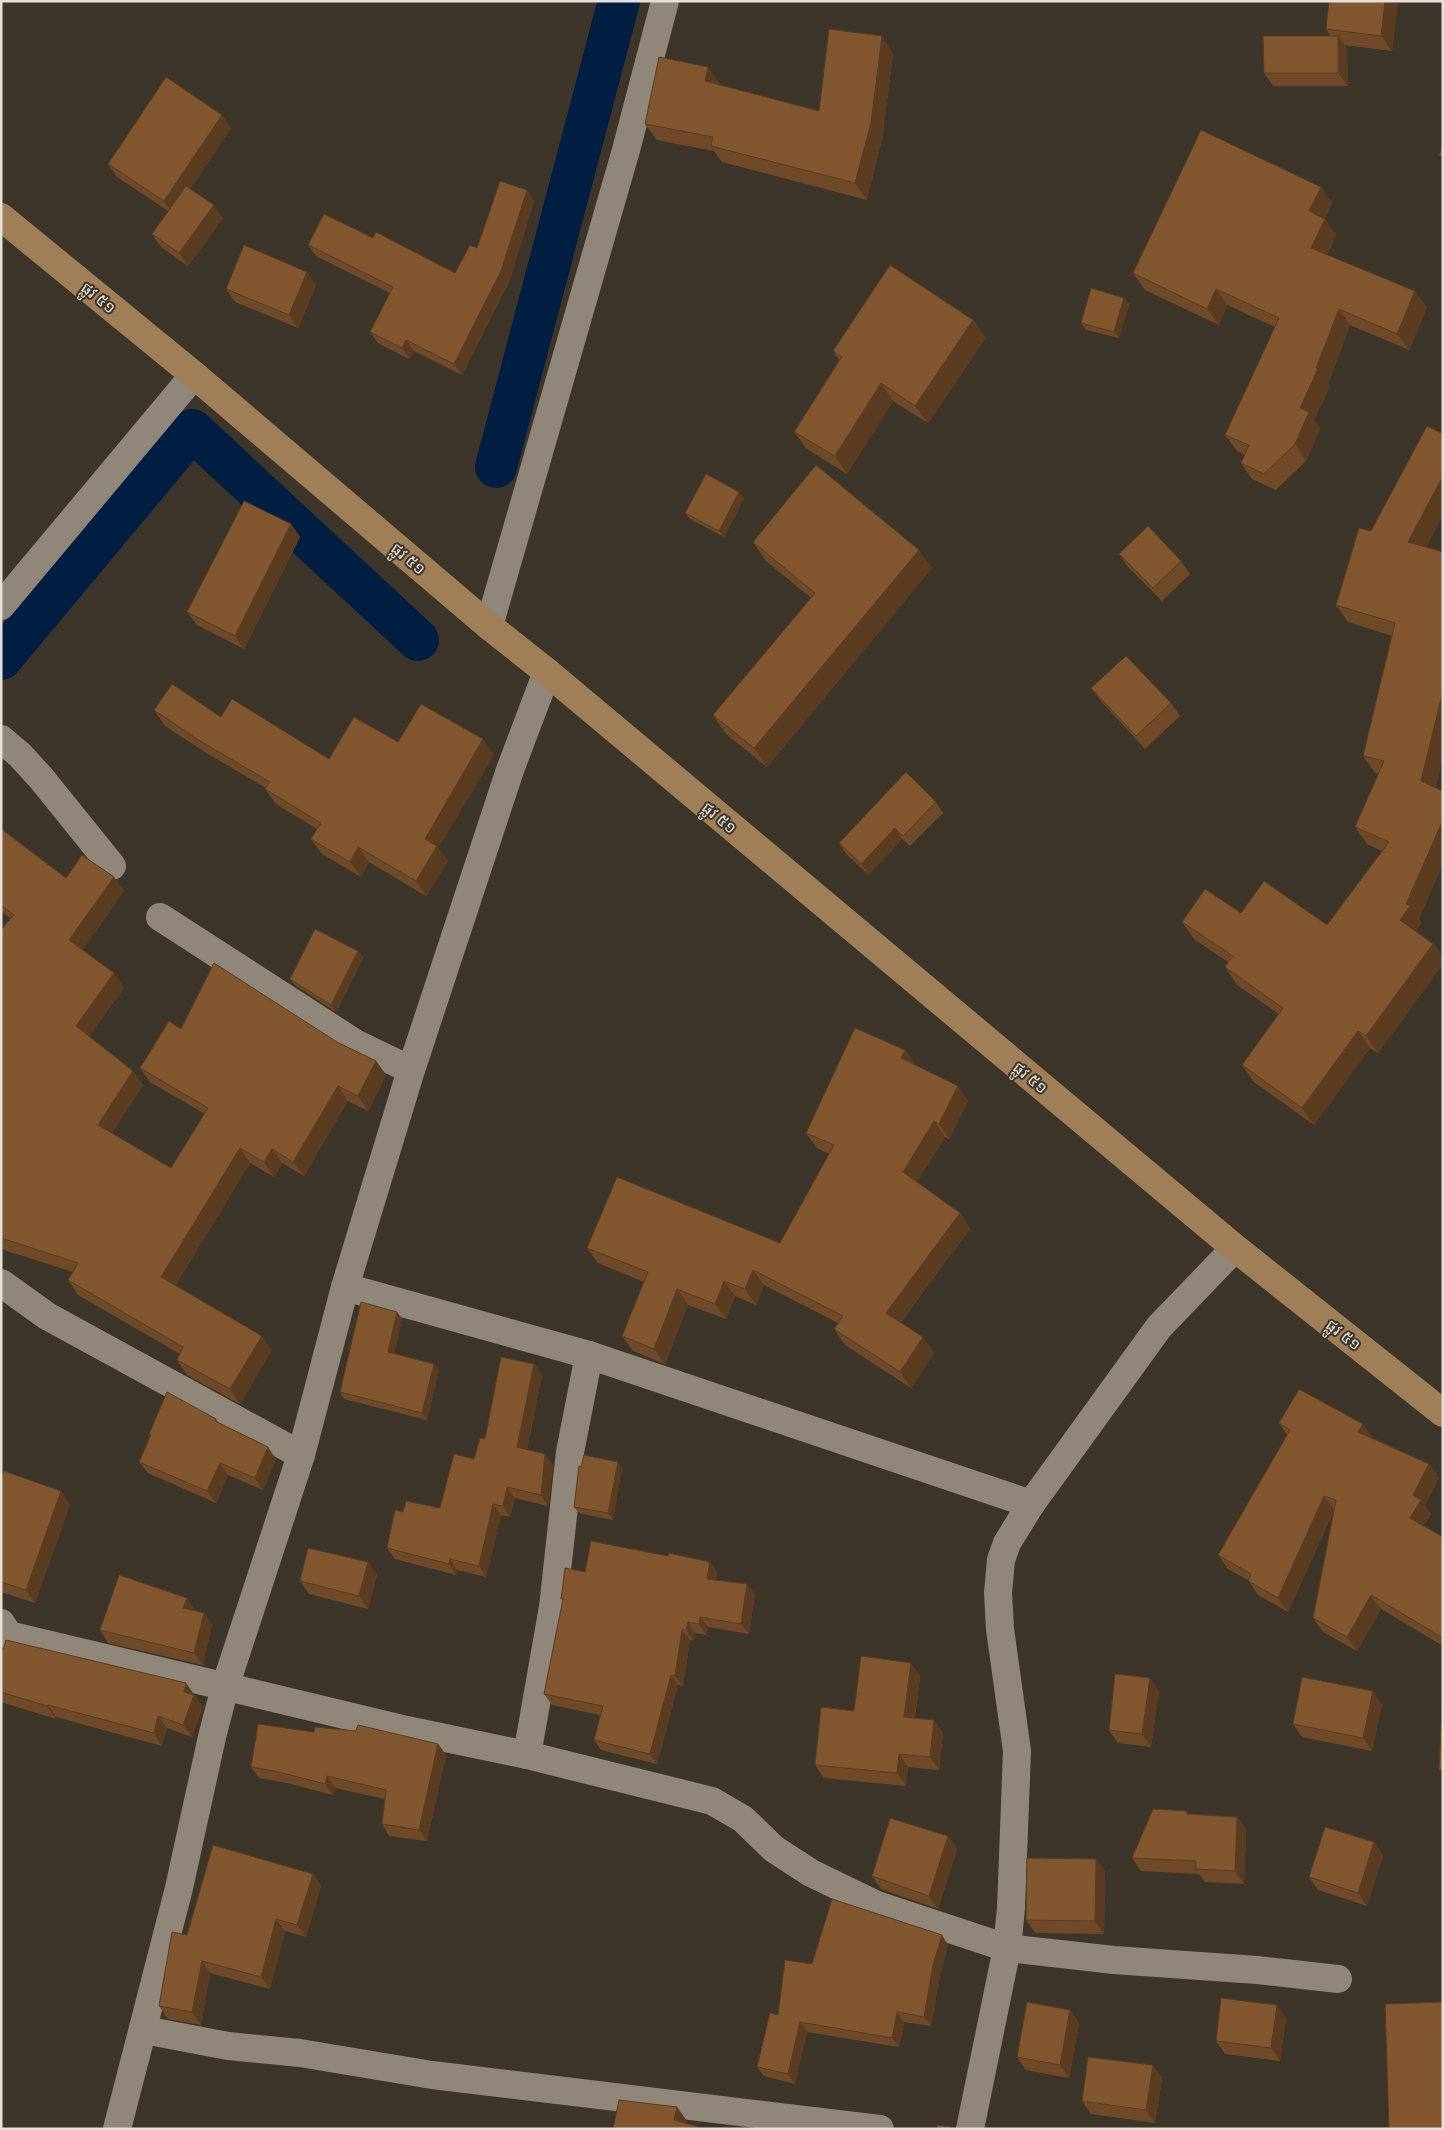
<svg xmlns="http://www.w3.org/2000/svg" width="1444" height="2130" font-family="'Exo 2','Noto Sans Khmer',sans-serif">
  <style>
    .lines { fill: none; stroke-linecap: round; stroke-linejoin: round }
    .canal { stroke: #001d42; stroke-width: 42 }
    .minor { stroke: #90867a; stroke-width: 28 }
    .secondary { stroke: #a07f58; stroke-width: 28 }
    .wall { fill: #704a28 }
    .shaded-wall { fill: #5b3c21 }
    .building { fill: #82562f; stroke: #5b3c21 }
    .labels { text-anchor: middle; dominant-baseline: central; stroke-width: 4; stroke-linejoin: round; paint-order: stroke }
    .street-label { font-size: 16px; fill: #e6e0da; stroke: #3d352a }
  </style>
  <rect width="100%" height="100%" fill="#3d352a"/>
  <g class="lines">
    <g class="canal">
      <polyline points="496,467 619,1"/>
      <polyline points="1,659 192,430 418,640"/>
    </g>
    <g class="minor">
      <polyline points="1,606 194,375"/>
      <polyline points="489,626 626,150 665,1"/>
      <polyline points="1,739 20,755 41,778 112,866"/>
      <polyline points="160,917 355,1043 411,1070"/>
      <polyline points="1,1283 47,1316 301,1455"/>
      <polyline points="345,1287 589,1355 1031,1504"/>
      <polyline points="1,1623 9,1635 407,1730 527,1755 712,1801 743,1819 774,1849 811,1873 877,1905 1007,1948 1114,1960 1257,1970 1338,1979"/>
      <polyline points="527,1755 553,1607 570,1452 589,1355"/>
      <polyline points="144,2030 228,2046 300,2053 432,2075 880,2129"/>
      <polyline points="117,2129 179,1888 212,1737 225,1687 301,1455 345,1287 411,1070 510,770 547,672"/>
      <polyline points="970,2129 1007,1948 1011,1908 1017,1751 1000,1629 998,1593 1001,1560 1007,1543 1031,1504 1159,1327 1235,1248"/>
    </g>
    <polyline class="secondary" points="1,217 194,375 489,626 547,672 1235,1248 1443,1413"/>
  </g>
  <g class="wall">
    <polygon points="1398,1 1392,51 1344,45 1347,49 1348,86 1273,86 1264,73 1330,36 1326,29"/>
    <polygon points="893,53 882,139 867,200 722,162 714,151 657,140 645,124 720,84 719,85 819,111"/>
    <polygon points="231,128 190,189 214,205 223,218 188,266 161,247 152,234 168,211 117,177 108,164"/>
    <polygon points="1321,187 1332,203 1325,219 1336,235 1327,255 1427,307 1409,350 1350,325 1328,384 1330,386 1314,420 1320,429 1306,461 1276,490 1252,479 1241,463 1245,455 1237,451 1225,435 1275,327 1227,305 1219,325 1145,290 1133,273"/>
    <polygon points="534,201 509,282 462,375 414,351 409,359 378,343 370,332 390,293 316,256 308,245 373,238 455,273 477,248"/>
    <polygon points="316,285 298,328 235,302 226,289"/>
    <polygon points="1124,298 1129,304 1119,338 1086,330 1081,323"/>
    <polygon points="973,320 986,338 928,423 893,401 847,474 807,449 794,432 839,360 833,351"/>
    <polygon points="739,492 744,499 724,537 690,519 685,513"/>
    <polygon points="291,524 300,537 244,649 197,625 187,612"/>
    <polygon points="753,542 932,568 767,767 726,734 713,715 811,598 766,561"/>
    <polygon points="1426,547 1443,552 1443,757 1435,787 1419,919 1421,923 1416,931 1433,944 1443,957 1443,964 1378,1053 1370,1048 1314,1125 1254,1082 1242,1065 1279,1014 1237,985 1225,967 1228,962 1194,939 1182,922 1241,913 1327,925 1382,851 1367,844 1355,827 1378,774 1375,773 1363,756 1392,636 1348,622 1336,605"/>
    <polygon points="1119,554 1181,561 1190,574 1162,601 1128,567"/>
    <polygon points="1091,688 1171,703 1180,716 1145,749 1101,701"/>
    <polygon points="154,710 221,717 329,759 398,742 494,755 438,848 448,861 426,896 369,862 361,877 322,854 311,839 317,829 276,804 265,789 266,788 208,754 165,726"/>
    <polygon points="936,802 943,813 910,846 902,839 869,875 846,854 839,843"/>
    <polygon points="1,828 66,878 124,891 82,950 124,988 89,1036 143,1085 112,1133 171,1168 205,1114 150,1082 140,1068 181,1029 337,1042 376,1061 386,1075 368,1111 348,1101 304,1176 282,1163 274,1177 250,1163 175,1286 272,1350 240,1404 187,1375 177,1360 180,1354 78,1295 68,1280 73,1272 1,1249 1,930 11,919 1,911"/>
    <polygon points="358,951 363,958 336,1012 295,985 290,979"/>
    <polygon points="905,1050 915,1065 968,1101 949,1139 945,1137 917,1182 960,1213 970,1229 901,1322 934,1353 911,1388 845,1345 834,1329 838,1323 764,1285 756,1305 735,1296 726,1319 688,1305 665,1364 633,1351 622,1336 644,1282 598,1263 587,1248 780,1243 829,1154 817,1148 806,1133"/>
    <polygon points="397,1312 402,1319 394,1354 434,1364 439,1370 427,1420 344,1399 340,1392"/>
    <polygon points="534,1364 542,1375 527,1450 553,1465 548,1506 515,1498 510,1517 501,1515 486,1577 457,1570 456,1575 395,1559 387,1548 440,1508 474,1459 485,1439"/>
    <polygon points="216,1419 218,1422 276,1459 263,1490 228,1475 216,1503 148,1473 139,1462 150,1436 149,1434"/>
    <polygon points="1279,1423 1373,1438 1429,1464 1439,1478 1425,1505 1431,1514 1423,1526 1443,1537 1443,1646 1381,1609 1357,1651 1323,1632 1313,1618 1334,1510 1288,1612 1258,1595 1248,1580 1228,1569 1218,1555 1287,1435"/>
    <polygon points="581,1467 622,1469 613,1520 579,1513 574,1507"/>
    <polygon points="1,1479 70,1504 35,1603 1,1592"/>
    <polygon points="368,1562 377,1575 368,1609 309,1594 300,1581"/>
    <polygon points="717,1572 716,1580 755,1594 749,1634 708,1627 706,1635 695,1633 693,1641 690,1640 683,1686 678,1685 657,1764 601,1750 594,1740 600,1715 552,1705 544,1694 563,1601 561,1599"/>
    <polygon points="195,1610 204,1613 212,1625 203,1665 108,1643 100,1630"/>
    <polygon points="1,1656 195,1696 195,1697 203,1707 192,1737 167,1728 162,1746 56,1717 56,1719 1,1702"/>
    <polygon points="920,1676 915,1718 934,1720 943,1733 939,1770 908,1767 906,1786 824,1778 815,1765 854,1711"/>
    <polygon points="1159,1691 1151,1747 1118,1743 1109,1730"/>
    <polygon points="1382,1704 1372,1751 1302,1737 1293,1724"/>
    <polygon points="314,1732 438,1744 446,1755 427,1841 389,1836 382,1824 385,1799 335,1788 333,1795 287,1783 259,1778 251,1767"/>
    <polygon points="1189,1814 1246,1830 1244,1884 1205,1882 1199,1874 1141,1871 1132,1858"/>
    <polygon points="948,1836 957,1849 938,1909 881,1889 872,1876"/>
    <polygon points="1374,1842 1383,1855 1367,1906 1318,1890 1309,1877"/>
    <polygon points="1096,1859 1105,1872 1104,1934 1035,1933 1026,1920"/>
    <polygon points="313,1874 321,1886 306,1937 285,1931 270,1989 210,1973 201,2025 168,2019 159,2006 187,1935"/>
    <polygon points="948,1945 940,1975 931,2026 904,2022 899,2047 807,2032 795,2084 764,2076 757,2067 778,2015 812,1964"/>
    <polygon points="1070,2010 1079,2023 1069,2078 1026,2070 1017,2057"/>
    <polygon points="1286,2018 1280,2061 1225,2054 1216,2041"/>
    <polygon points="1153,2065 1162,2078 1155,2123 1091,2114 1082,2101"/>
  </g>
  <g class="shaded-wall">
    <polygon points="1385,1 1398,1 1392,51 1381,36"/>
    <polygon points="882,36 893,53 882,139 867,200 855,183"/>
    <polygon points="1338,36 1347,49 1348,86 1338,73"/>
    <polygon points="708,67 720,84 717,98 705,81"/>
    <polygon points="222,115 231,128 173,214 164,201"/>
    <polygon points="1321,187 1332,203 1320,228 1309,211"/>
    <polygon points="527,190 534,201 509,282 462,375 454,364"/>
    <polygon points="214,205 223,218 188,266 179,253"/>
    <polygon points="1325,219 1336,235 1322,265 1311,248"/>
    <polygon points="307,272 316,285 298,328 289,315"/>
    <polygon points="1216,289 1227,305 1219,325 1207,309"/>
    <polygon points="1415,291 1427,307 1409,350 1397,334"/>
    <polygon points="1124,298 1129,304 1119,338 1114,332"/>
    <polygon points="1339,309 1350,325 1328,384 1330,386 1314,420 1320,429 1306,461 1295,444 1300,408 1316,368"/>
    <polygon points="973,320 986,338 928,423 915,406"/>
    <polygon points="406,340 414,351 409,359 402,348"/>
    <polygon points="881,383 893,401 847,474 835,456"/>
    <polygon points="1443,476 1443,516 1420,559 1408,542"/>
    <polygon points="739,492 744,499 724,537 719,531"/>
    <polygon points="291,524 300,537 244,649 235,636"/>
    <polygon points="919,550 932,568 767,767 754,748"/>
    <polygon points="1443,691 1443,757 1433,798 1421,781"/>
    <polygon points="483,739 494,755 438,848 448,861 426,896 416,881 425,839"/>
    <polygon points="1443,820 1443,865 1419,919 1421,923 1412,937 1400,920"/>
    <polygon points="895,828 902,839 869,875 861,864"/>
    <polygon points="358,847 369,862 361,877 350,862"/>
    <polygon points="114,877 124,891 79,955 69,940"/>
    <polygon points="1433,944 1443,957 1443,964 1378,1053 1366,1036"/>
    <polygon points="358,951 363,958 336,1012 331,1005"/>
    <polygon points="114,973 124,988 86,1040 76,1026"/>
    <polygon points="1358,1031 1370,1048 1314,1125 1302,1108"/>
    <polygon points="905,1050 916,1065 901,1058"/>
    <polygon points="376,1061 386,1075 368,1111 358,1096"/>
    <polygon points="133,1071 143,1085 108,1140 98,1125"/>
    <polygon points="338,1086 348,1101 304,1176 293,1162"/>
    <polygon points="958,1086 968,1101 949,1139 939,1124"/>
    <polygon points="934,1121 945,1137 914,1187 903,1172"/>
    <polygon points="240,1148 250,1163 171,1292 161,1277"/>
    <polygon points="272,1149 282,1163 274,1177 264,1162"/>
    <polygon points="960,1213 970,1229 896,1328 886,1313"/>
    <polygon points="753,1270 764,1285 756,1305 745,1289"/>
    <polygon points="724,1281 735,1296 726,1319 715,1304"/>
    <polygon points="677,1289 688,1305 665,1364 654,1349"/>
    <polygon points="397,1312 402,1319 393,1359 388,1352"/>
    <polygon points="262,1336 272,1350 240,1404 230,1389"/>
    <polygon points="923,1337 934,1353 911,1388 900,1372"/>
    <polygon points="434,1364 439,1370 427,1420 422,1413"/>
    <polygon points="534,1364 542,1375 525,1458 517,1447"/>
    <polygon points="1363,1424 1373,1438 1358,1432"/>
    <polygon points="268,1447 276,1459 263,1490 255,1478"/>
    <polygon points="545,1454 553,1465 548,1506 541,1495"/>
    <polygon points="618,1462 622,1469 613,1520 608,1513"/>
    <polygon points="220,1463 228,1475 216,1503 207,1491"/>
    <polygon points="1429,1464 1439,1478 1425,1505 1431,1514 1420,1532 1410,1518 1413,1495"/>
    <polygon points="507,1487 515,1498 510,1517 503,1506"/>
    <polygon points="61,1491 70,1504 35,1603 26,1590"/>
    <polygon points="1324,1496 1334,1510 1288,1612 1278,1598"/>
    <polygon points="493,1504 501,1515 486,1577 479,1566"/>
    <polygon points="450,1559 457,1570 456,1575 449,1564"/>
    <polygon points="368,1562 377,1575 368,1609 359,1596"/>
    <polygon points="710,1562 717,1572 714,1589 707,1579"/>
    <polygon points="747,1584 755,1594 749,1634 741,1624"/>
    <polygon points="1371,1595 1381,1609 1357,1651 1347,1637"/>
    <polygon points="187,1598 195,1610 192,1620 183,1608"/>
    <polygon points="204,1613 212,1625 203,1665 194,1653"/>
    <polygon points="700,1617 708,1627 706,1635 699,1624"/>
    <polygon points="688,1622 695,1633 693,1641 686,1630"/>
    <polygon points="682,1630 690,1640 683,1686 675,1676"/>
    <polygon points="911,1663 920,1676 913,1730 904,1717"/>
    <polygon points="671,1675 678,1685 657,1764 650,1754"/>
    <polygon points="1150,1678 1159,1691 1151,1747 1142,1734"/>
    <polygon points="186,1683 203,1707 192,1737 183,1725 184,1692"/>
    <polygon points="1373,1691 1382,1704 1372,1751 1363,1738"/>
    <polygon points="48,1705 56,1717 56,1719 47,1706"/>
    <polygon points="158,1716 167,1728 162,1746 154,1733"/>
    <polygon points="934,1720 943,1733 939,1770 930,1757"/>
    <polygon points="438,1744 446,1755 427,1841 419,1830"/>
    <polygon points="899,1754 908,1767 906,1786 897,1773"/>
    <polygon points="327,1776 335,1788 333,1795 325,1784"/>
    <polygon points="1237,1817 1246,1830 1244,1884 1235,1871"/>
    <polygon points="948,1836 957,1849 938,1909 929,1896"/>
    <polygon points="1374,1842 1383,1855 1367,1906 1358,1893"/>
    <polygon points="1096,1859 1105,1872 1104,1934 1095,1921"/>
    <polygon points="313,1874 321,1886 306,1937 297,1925"/>
    <polygon points="276,1919 285,1931 270,1989 261,1977"/>
    <polygon points="942,1935 948,1945 940,1975 931,2026 924,2017 933,1965"/>
    <polygon points="202,1961 210,1973 201,2025 192,2012"/>
    <polygon points="1277,2005 1286,2018 1280,2061 1271,2048"/>
    <polygon points="1070,2010 1079,2023 1069,2078 1060,2065"/>
    <polygon points="897,2012 904,2022 899,2047 892,2038"/>
    <polygon points="800,2022 807,2032 795,2084 788,2074"/>
    <polygon points="1153,2065 1162,2078 1155,2123 1146,2110"/>
    <polygon points="677,2107 687,2121 685,2129 674,2120"/>
  </g>
  <g class="building">
    <polygon points="1329,1 1385,1 1381,36 1326,29"/>
    <polygon points="829,29 882,36 871,123 855,183 711,146 713,137 645,124 659,57 708,67 705,81 819,111"/>
    <polygon points="1263,36 1338,36 1338,73 1264,73"/>
    <polygon points="166,77 222,115 164,201 108,164"/>
    <polygon points="1201,130 1321,187 1309,211 1325,219 1311,248 1415,291 1397,334 1339,309 1316,368 1318,369 1300,408 1309,412 1295,444 1264,474 1241,463 1249,445 1225,435 1279,318 1216,289 1207,309 1133,273"/>
    <polygon points="1443,143 1443,156 1439,156"/>
    <polygon points="500,181 527,190 501,271 454,364 406,340 402,348 370,332 393,287 308,245 324,214 373,238 376,232 455,273 470,245 477,248"/>
    <polygon points="186,186 214,205 179,253 152,234"/>
    <polygon points="244,245 307,272 289,315 226,289"/>
    <polygon points="890,265 973,320 915,406 881,383 835,456 794,432 842,357 833,351"/>
    <polygon points="1091,288 1124,298 1114,332 1081,323"/>
    <polygon points="1427,426 1443,434 1443,476 1408,542 1443,552 1443,691 1421,781 1443,791 1443,820 1406,904 1410,906 1400,920 1433,944 1366,1036 1358,1031 1302,1108 1242,1065 1283,1008 1225,967 1233,956 1182,922 1205,889 1241,913 1264,881 1327,925 1389,842 1355,827 1384,761 1363,756 1395,623 1336,605 1359,528 1371,531"/>
    <polygon points="816,465 919,550 754,748 713,715 815,593 753,542"/>
    <polygon points="706,474 739,492 719,531 685,513"/>
    <polygon points="244,501 291,524 235,636 187,612"/>
    <polygon points="1148,526 1181,561 1153,588 1119,554"/>
    <polygon points="1126,656 1171,703 1136,736 1091,688"/>
    <polygon points="172,684 221,717 232,699 329,759 354,717 398,742 421,704 483,739 425,839 437,846 416,881 358,847 350,862 311,839 321,823 265,789 270,782 197,739 154,710"/>
    <polygon points="906,772 936,802 903,836 895,828 861,864 839,843"/>
    <polygon points="1,829 66,878 82,855 114,877 69,940 114,973 76,1026 133,1071 98,1125 171,1168 208,1108 140,1068 169,1021 181,1029 214,963 337,1042 376,1061 358,1096 338,1086 293,1162 272,1149 264,1162 240,1148 161,1277 262,1336 230,1389 177,1360 183,1347 68,1280 78,1263 1,1238 1,930 14,915 1,905"/>
    <polygon points="315,929 358,951 331,1005 290,979"/>
    <polygon points="855,1028 905,1050 901,1058 958,1086 939,1124 934,1121 903,1172 960,1213 886,1313 923,1337 900,1372 834,1329 843,1316 753,1270 745,1289 724,1281 715,1304 677,1289 654,1349 622,1336 648,1272 587,1248 617,1177 780,1243 834,1145 806,1133"/>
    <polygon points="361,1302 397,1312 388,1352 434,1364 422,1413 340,1392"/>
    <polygon points="501,1357 534,1364 517,1447 545,1454 541,1495 507,1487 503,1506 493,1504 479,1566 450,1559 449,1564 387,1548 395,1510 403,1512 406,1501 440,1508 454,1454 474,1459 480,1438 485,1439"/>
    <polygon points="1299,1389 1363,1424 1358,1432 1429,1464 1413,1495 1421,1500 1410,1518 1443,1537 1443,1638 1371,1595 1347,1637 1313,1618 1336,1500 1324,1496 1278,1598 1248,1581 1251,1574 1218,1555 1290,1430 1279,1423"/>
    <polygon points="167,1392 216,1419 215,1421 268,1447 255,1478 220,1463 207,1491 139,1462 151,1435 149,1434"/>
    <polygon points="584,1455 618,1462 608,1513 574,1507 579,1466 581,1467"/>
    <polygon points="4,1471 61,1491 26,1590 1,1582 1,1479"/>
    <polygon points="591,1541 668,1556 669,1553 710,1562 707,1579 747,1584 741,1624 700,1617 699,1624 688,1622 686,1630 682,1630 675,1676 671,1675 650,1754 594,1740 603,1706 544,1694 563,1599 561,1599 565,1568 585,1572"/>
    <polygon points="308,1548 368,1562 359,1596 300,1581"/>
    <polygon points="119,1575 187,1598 183,1608 204,1613 194,1653 100,1630"/>
    <polygon points="6,1640 186,1683 184,1692 194,1695 183,1725 158,1716 154,1733 48,1705 47,1706 1,1692 1,1656"/>
    <polygon points="861,1656 911,1663 904,1717 934,1720 930,1757 899,1754 897,1773 815,1765 821,1707 854,1711"/>
    <polygon points="1115,1674 1150,1678 1142,1734 1109,1730"/>
    <polygon points="1302,1677 1373,1691 1363,1738 1293,1724"/>
    <polygon points="1442,1705 1443,1705 1443,1770 1439,1770"/>
    <polygon points="258,1724 314,1732 315,1727 356,1731 358,1725 438,1744 419,1830 382,1824 386,1790 327,1776 325,1784 279,1772 251,1767"/>
    <polygon points="1153,1809 1187,1811 1187,1814 1237,1817 1235,1871 1196,1869 1196,1861 1132,1858"/>
    <polygon points="890,1818 948,1836 929,1896 872,1876"/>
    <polygon points="1325,1827 1374,1842 1358,1893 1309,1877"/>
    <polygon points="213,1845 313,1874 297,1925 276,1919 261,1977 202,1961 192,2012 159,2006 172,1932 187,1935"/>
    <polygon points="1027,1858 1096,1859 1095,1921 1026,1920"/>
    <polygon points="832,1899 942,1935 933,1965 924,2017 897,2012 892,2038 800,2022 788,2074 757,2067 770,2013 778,2015 785,1960 812,1964"/>
    <polygon points="1221,1998 1277,2005 1271,2048 1216,2041"/>
    <polygon points="1027,2002 1070,2010 1060,2065 1017,2057"/>
    <polygon points="1443,2002 1443,2129 1389,2129 1385,2004"/>
    <polygon points="1088,2057 1153,2065 1146,2110 1082,2101"/>
    <polygon points="619,2100 677,2107 674,2120 706,2129 613,2129"/>
    <polygon points="937,2125 950,2127 955,2129 937,2129"/>
  </g>
  <g class="labels">
    <g class="street-label">
      <text transform="translate(99 297) rotate(39)">ផ្លូវ ៥១</text>
      <text transform="translate(409 558) rotate(40)">ផ្លូវ ៥១</text>
      <text transform="translate(720 817) rotate(40)">ផ្លូវ ៥១</text>
      <text transform="translate(1031 1077) rotate(40)">ផ្លូវ ៥១</text>
      <text transform="translate(1344 1334) rotate(38)">ផ្លូវ ៥១</text>
    </g>
  </g>
  <rect width="1444" height="2130" fill="none" stroke="#e6e0da" stroke-width="5"/>
</svg>
